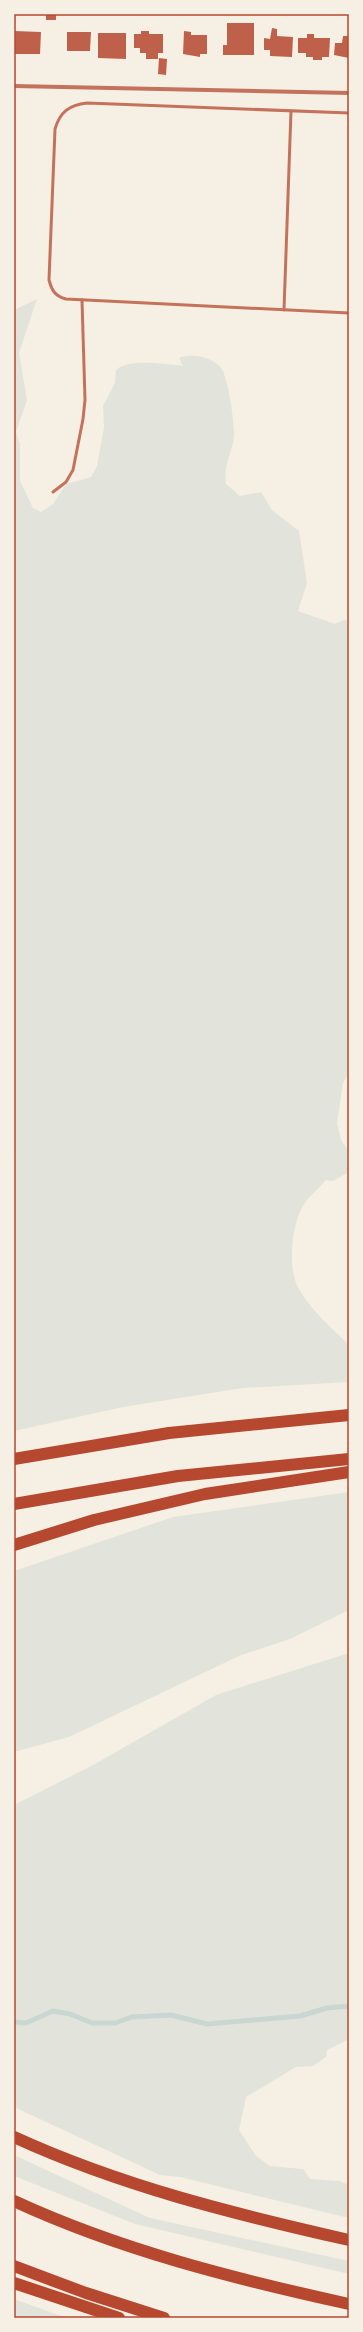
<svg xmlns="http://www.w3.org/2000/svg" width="363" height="2332" font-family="'Alegreya Sans',sans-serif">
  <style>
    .green { fill: #e2e4dc }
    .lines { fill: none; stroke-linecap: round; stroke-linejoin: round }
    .stream { stroke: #c9d6d2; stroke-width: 5 }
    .building { fill: #bf614a }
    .service { stroke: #c5725c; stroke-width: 3 }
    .minor { stroke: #c5725c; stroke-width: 4 }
    .motorway { stroke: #b5482f; stroke-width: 12 }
    .neatline { fill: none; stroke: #b5482f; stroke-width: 1.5 }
  </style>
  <rect width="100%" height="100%" fill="#f6efe4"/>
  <g class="green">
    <path d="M37,299L19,353L27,400L16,432L20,444V481L33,508L41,512L53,504L66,484L91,477L97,466L104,427L103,406L115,383L116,370C129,358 166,364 183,366L179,358C192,353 212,357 221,368C228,376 235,425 234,437C232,455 223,464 226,484L240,496L261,492L272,510L299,531L307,583L298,611L335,624L346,619L349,628V1073L343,1083L337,1123L341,1140L349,1151V1172L333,1181L326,1180C318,1189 307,1198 302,1208C291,1228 287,1271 300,1291C312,1311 332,1328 349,1345V1382L243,1388L123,1407L14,1431V1177L16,1157L14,1148V310Z"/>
    <polygon points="349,1492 349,1610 290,1639 239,1656 69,1737 14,1752 14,1571 173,1517"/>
    <polygon points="349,1653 349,2039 327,2050 326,2057 313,2066 296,2067 246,2097 239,2130 256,2156 270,2166 303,2169 310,2179 339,2181 349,2185 349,2218 180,2177 160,2175 14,2107 14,1805 93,1765 216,1695"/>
    <polygon points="14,2155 150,2218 349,2261 349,2274 135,2224 14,2176"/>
    <polygon points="14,2299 67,2318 14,2318"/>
  </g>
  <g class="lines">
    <polyline class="stream" points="14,2022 26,2023 53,2011 70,2014 92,2023 115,2023 132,2017 171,2015 207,2024 300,2016 327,2008 349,2006"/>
  </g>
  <g class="building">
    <rect x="46" y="14" width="10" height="6"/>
    <polygon points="227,23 254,23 254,55 223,55 223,45 227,45"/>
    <polygon points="272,28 277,29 277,36 293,37 292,57 270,56 270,50 264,50 264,38 270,39"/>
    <polygon points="14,31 41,32 40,54 14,54"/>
    <polygon points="141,31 149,31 149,34 163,34 163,53 158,53 158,59 146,59 146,53 140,53 140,48 134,48 134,34 141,34"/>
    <polygon points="184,31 191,32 191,35 207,35 207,54 200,54 200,57 183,54"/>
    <polygon points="67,32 91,32 90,51 67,51"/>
    <polygon points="98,33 126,33 126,59 98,58"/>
    <polygon points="307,34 314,34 314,38 330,38 329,57 322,57 322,60 313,60 313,57 306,57 306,53 298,53 298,38 307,38"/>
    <polygon points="343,36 349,36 349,58 334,55 335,43 342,43"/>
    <polygon points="159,58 167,59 166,75 158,74"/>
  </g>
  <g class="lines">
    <g class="service">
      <path d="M349,113L87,103C69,105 60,112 55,129L49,280C52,291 55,296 66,299L349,313"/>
      <polyline points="284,310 291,111"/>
      <polyline points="53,492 66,482 73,470 83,419 85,400 82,300"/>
    </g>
    <polyline class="minor" points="14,86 349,93"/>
    <g class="motorway">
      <polyline points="14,1459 169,1433 349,1415"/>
      <polyline points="14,1504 178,1476 349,1459"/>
      <polyline points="14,1545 94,1520 205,1494 349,1472"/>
      <path d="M14,2137C121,2186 234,2214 349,2240"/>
      <path d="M14,2201C120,2250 235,2279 349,2304"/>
      <polyline points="14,2266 86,2293 164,2318"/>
      <polyline points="14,2283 119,2318"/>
    </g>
  </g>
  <rect width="363" height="2332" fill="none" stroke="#f6efe4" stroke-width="30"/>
  <rect x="15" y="15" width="333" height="2302" class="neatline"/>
</svg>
